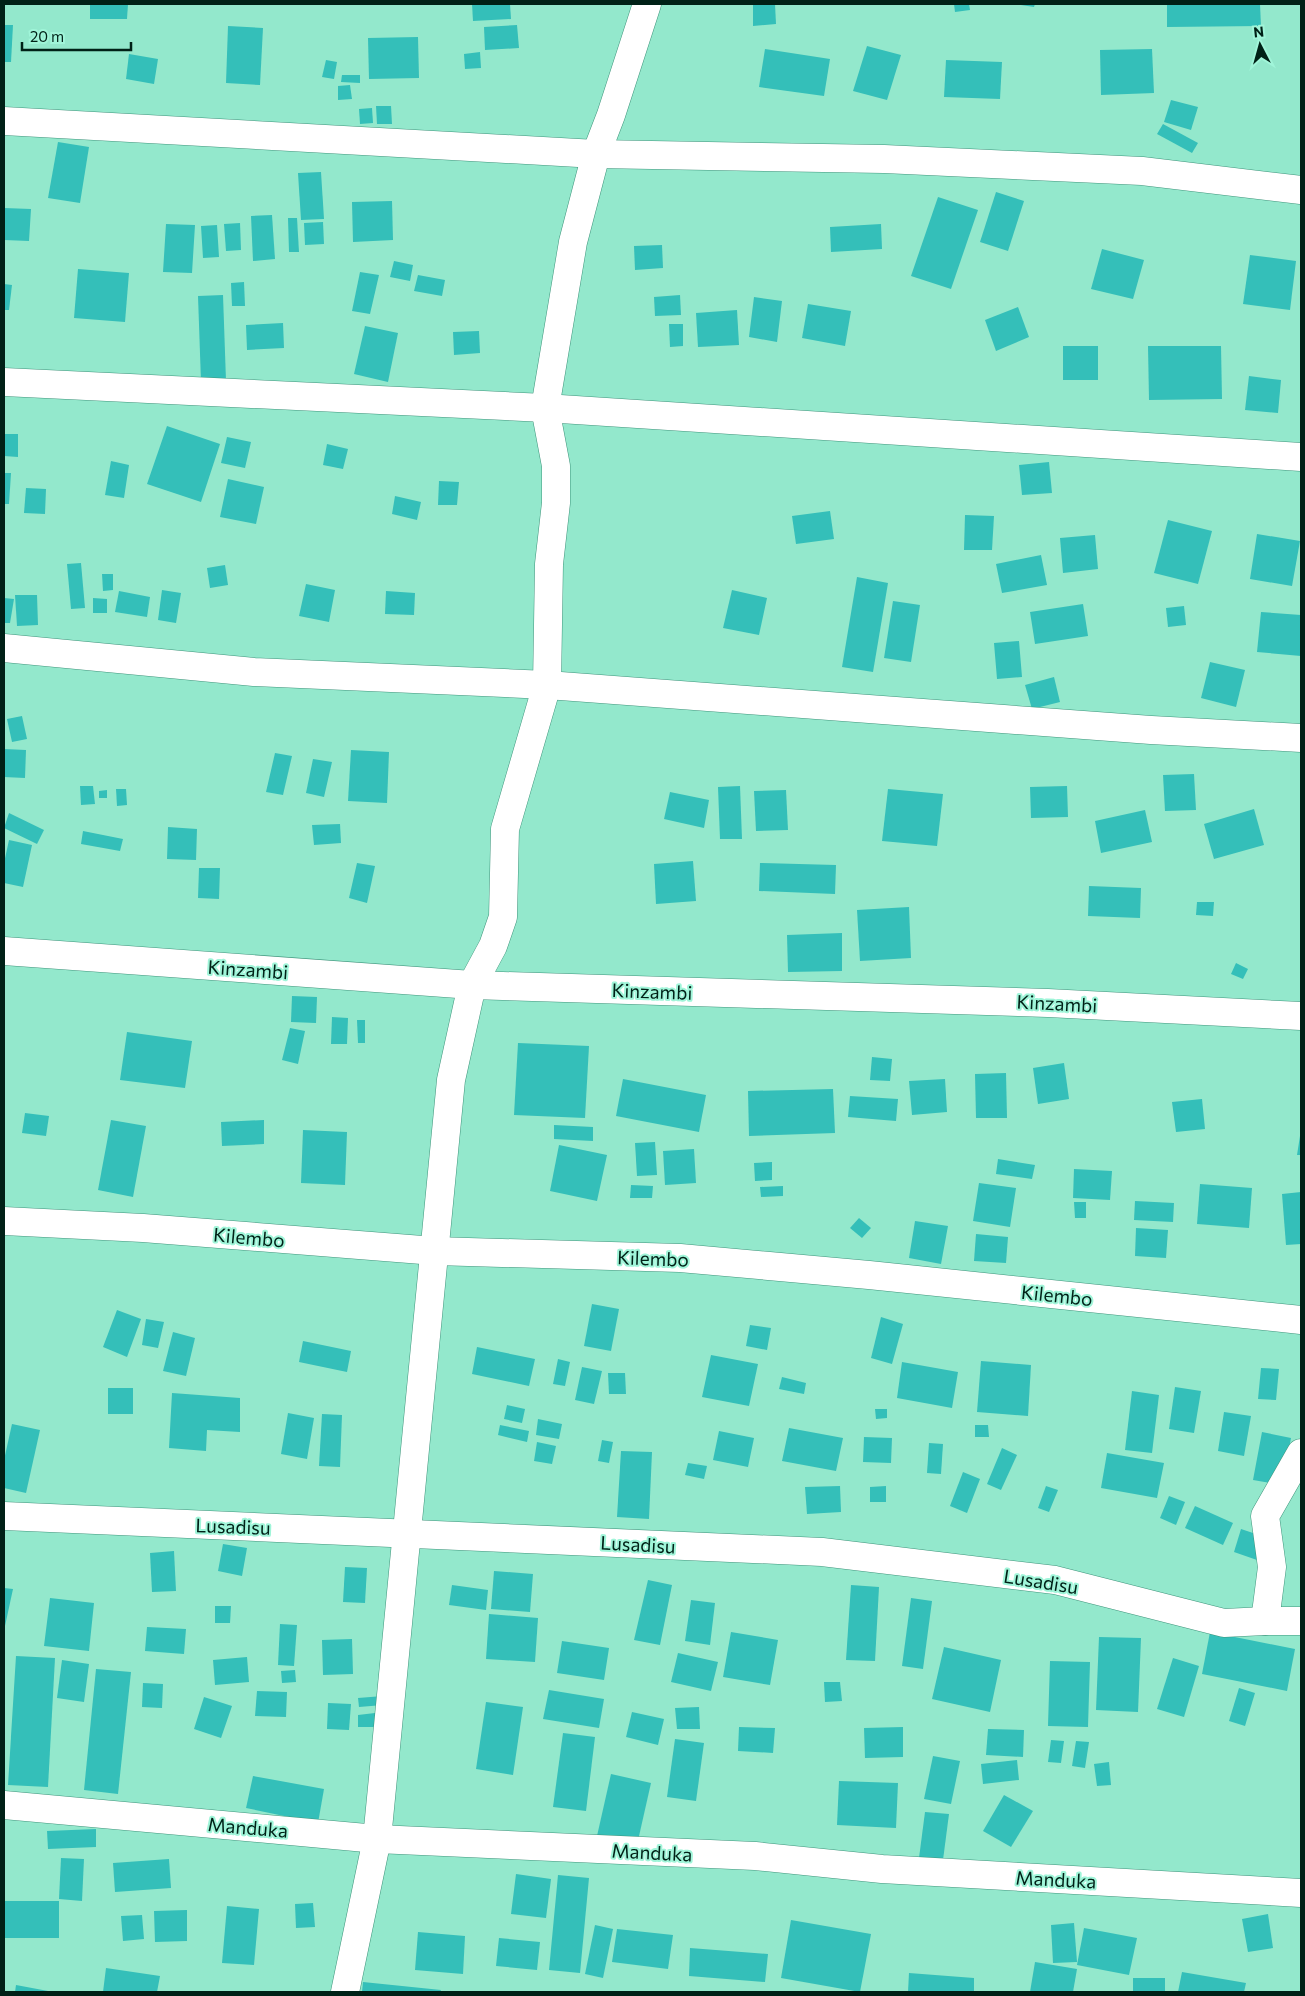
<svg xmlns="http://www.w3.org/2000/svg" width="1305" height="1996" font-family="Commissioner,sans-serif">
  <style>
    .building { fill: #34bfb9 }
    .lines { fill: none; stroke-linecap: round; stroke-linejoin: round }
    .minor-casing { stroke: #3f957c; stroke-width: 29 }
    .minor { stroke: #fff; stroke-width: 28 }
    .labels { text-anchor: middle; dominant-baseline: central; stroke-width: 4; stroke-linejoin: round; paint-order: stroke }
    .street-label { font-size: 19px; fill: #002117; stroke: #a0f5d9 }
  </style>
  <rect width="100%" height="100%" fill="#93e8cc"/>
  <g class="building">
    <polygon points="90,4 128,4 127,19 90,19"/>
    <polygon points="472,4 510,4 511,19 473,21"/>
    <polygon points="753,4 775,4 776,24 753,26"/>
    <polygon points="954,4 969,4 970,10 955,12"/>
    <polygon points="1015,4 1035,4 1034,7"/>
    <polygon points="1167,4 1260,4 1261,26 1167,27"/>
    <polygon points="4,25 13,25 11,62 4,62"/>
    <polygon points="517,25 519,48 485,50 484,27"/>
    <polygon points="228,26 263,28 260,85 226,83"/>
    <polygon points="418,37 419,78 369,79 368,38"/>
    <polygon points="867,46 901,55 887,100 853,91"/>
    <polygon points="765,49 830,59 824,96 759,87"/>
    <polygon points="1152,49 1154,93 1101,95 1100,50"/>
    <polygon points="480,52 481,68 465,69 464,54"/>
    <polygon points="129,54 158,59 154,84 126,79"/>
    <polygon points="326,60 337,62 334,79 322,77"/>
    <polygon points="946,60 1002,62 1000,99 944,97"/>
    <polygon points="342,75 360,75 360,83 341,82"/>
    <polygon points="350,85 352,99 338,100 338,86"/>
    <polygon points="1171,100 1198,107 1191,130 1164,122"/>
    <polygon points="376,106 391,106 392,124 377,124"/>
    <polygon points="372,108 373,123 360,124 359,109"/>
    <polygon points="1163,124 1198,143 1192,153 1157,134"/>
    <polygon points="58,142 89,147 80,203 48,198"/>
    <polygon points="321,172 324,219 301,220 298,173"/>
    <polygon points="996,192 1024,201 1008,251 980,242"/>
    <polygon points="938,197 978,210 951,289 911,276"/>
    <polygon points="392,201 393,240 353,242 352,202"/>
    <polygon points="4,208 31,209 29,241 4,240"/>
    <polygon points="272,215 275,259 253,261 251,216"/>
    <polygon points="288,218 297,218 299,252 289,252"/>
    <polygon points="323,222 324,244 305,245 304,223"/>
    <polygon points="240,223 241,250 226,251 224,224"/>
    <polygon points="166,224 195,225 192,273 163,272"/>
    <polygon points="881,224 882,249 831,252 830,227"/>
    <polygon points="217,225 219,257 203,258 201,226"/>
    <polygon points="662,245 663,268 635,270 634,246"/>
    <polygon points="1102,249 1144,260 1133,299 1091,289"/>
    <polygon points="1250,255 1296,261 1290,310 1243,304"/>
    <polygon points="394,261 413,265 410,281 390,277"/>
    <polygon points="78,269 129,273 125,322 74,318"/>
    <polygon points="360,272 379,275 370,314 352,311"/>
    <polygon points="418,275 445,280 442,296 414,291"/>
    <polygon points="244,282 245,306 232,306 231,283"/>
    <polygon points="4,284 12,285 9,310 4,310"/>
    <polygon points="223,295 226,381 201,382 198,296"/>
    <polygon points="680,295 681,315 655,316 654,297"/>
    <polygon points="754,297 782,301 777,342 749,337"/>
    <polygon points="808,304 851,311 845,346 802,338"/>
    <polygon points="1018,307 1029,337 996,351 985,320"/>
    <polygon points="737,310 739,345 698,347 696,313"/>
    <polygon points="283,323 284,348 247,350 246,325"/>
    <polygon points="669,324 683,324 683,346 670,347"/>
    <polygon points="365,326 398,333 388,382 354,374"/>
    <polygon points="479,331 480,353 454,355 453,332"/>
    <rect x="1063" y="346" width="35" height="34"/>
    <polygon points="1148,346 1221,346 1222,399 1149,400"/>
    <polygon points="1249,376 1281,380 1278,413 1245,410"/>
    <polygon points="167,426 220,444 201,502 147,484"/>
    <polygon points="4,434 18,434 18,457 4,456"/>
    <polygon points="227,437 251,442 245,468 221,463"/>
    <polygon points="327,444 348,449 343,469 323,465"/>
    <polygon points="111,461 129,465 124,498 105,495"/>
    <polygon points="1049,462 1052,493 1022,495 1019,465"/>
    <polygon points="4,473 11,473 9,504 4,504"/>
    <polygon points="228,479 264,487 256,524 220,517"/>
    <polygon points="439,481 459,482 457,505 438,505"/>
    <polygon points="26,488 46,489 45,514 24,513"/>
    <polygon points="395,496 421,502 417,520 392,514"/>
    <polygon points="830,511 834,539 796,544 792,516"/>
    <polygon points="965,515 994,516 992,550 964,550"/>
    <polygon points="1168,520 1212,531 1198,584 1154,573"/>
    <polygon points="1257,534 1300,541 1292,586 1250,579"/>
    <polygon points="1095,535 1098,569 1063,573 1060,538"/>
    <polygon points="1041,555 1047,585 1002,593 996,564"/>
    <polygon points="81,563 85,608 71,609 67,564"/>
    <polygon points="225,565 228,585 210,588 207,568"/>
    <polygon points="102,574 113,574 113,590 103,591"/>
    <polygon points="857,577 888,583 873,672 842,667"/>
    <polygon points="306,584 335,590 329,622 299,616"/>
    <polygon points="162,590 181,593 176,623 158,620"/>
    <polygon points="732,590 767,598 759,635 723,628"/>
    <polygon points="119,591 150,597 147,617 115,612"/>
    <polygon points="386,591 415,593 414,615 385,614"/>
    <polygon points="15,595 37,595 38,625 17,626"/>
    <polygon points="4,598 14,599 10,623 4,623"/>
    <polygon points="93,598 107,599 107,613 93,613"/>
    <polygon points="893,601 920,605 911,662 884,658"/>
    <polygon points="1083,604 1088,636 1035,644 1030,612"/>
    <polygon points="1184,606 1186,625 1168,627 1166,608"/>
    <polygon points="1261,612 1301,615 1301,656 1257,652"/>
    <polygon points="1019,641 1022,677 997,679 994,643"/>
    <polygon points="1210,662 1245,670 1236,707 1201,698"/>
    <polygon points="1054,677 1060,702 1032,709 1025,685"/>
    <polygon points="22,716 27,739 12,742 7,719"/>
    <polygon points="4,749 26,750 25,778 4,777"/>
    <polygon points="351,750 389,752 387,803 348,801"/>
    <polygon points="275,753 292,756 283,795 266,792"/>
    <polygon points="313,759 332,762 324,797 306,793"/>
    <polygon points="1194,774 1196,810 1165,811 1163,775"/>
    <polygon points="80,786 93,786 95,804 81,805"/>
    <polygon points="740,786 742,839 720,839 718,787"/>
    <polygon points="1067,786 1068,817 1031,818 1030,787"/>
    <polygon points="116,789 126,789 127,805 117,806"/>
    <polygon points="888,789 943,794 937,846 882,841"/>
    <polygon points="107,790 107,798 99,798 99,791"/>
    <polygon points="786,790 788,830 756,831 754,791"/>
    <polygon points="670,792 709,800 704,828 664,819"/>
    <polygon points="1254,809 1264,845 1214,859 1204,824"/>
    <polygon points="1145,810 1152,842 1101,853 1095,821"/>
    <polygon points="9,813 44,830 37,844 4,828"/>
    <polygon points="340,824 341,843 314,845 312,825"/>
    <polygon points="168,827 197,829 196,860 167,859"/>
    <polygon points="83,831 123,839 120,851 81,844"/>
    <polygon points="9,840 32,845 23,887 4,883 4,863"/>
    <polygon points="693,861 696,901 656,904 654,864"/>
    <polygon points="357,863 375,866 367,903 349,898"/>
    <polygon points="760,863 836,865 835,894 759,891"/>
    <polygon points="199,868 220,868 219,899 198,898"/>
    <polygon points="1089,886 1141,888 1140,918 1088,916"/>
    <polygon points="1197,902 1214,902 1213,916 1196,915"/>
    <polygon points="909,907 911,958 860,961 857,910"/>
    <polygon points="842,933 842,971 788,972 787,935"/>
    <polygon points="1236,963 1248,969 1243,979 1231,974"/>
    <polygon points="292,996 317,997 316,1023 291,1022"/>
    <polygon points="332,1017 348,1018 347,1044 331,1044"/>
    <polygon points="357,1020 365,1020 365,1043 358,1043"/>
    <polygon points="290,1028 305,1031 298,1064 282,1060"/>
    <polygon points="127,1032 192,1041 185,1088 120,1080"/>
    <polygon points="518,1043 589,1046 585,1118 514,1115"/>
    <polygon points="872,1057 892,1059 890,1081 870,1080"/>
    <polygon points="1064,1063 1069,1099 1038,1104 1033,1068"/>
    <polygon points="1006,1073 1007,1118 976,1118 975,1074"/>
    <polygon points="623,1079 706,1095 699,1132 616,1116"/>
    <polygon points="945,1079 947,1112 912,1115 909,1081"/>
    <polygon points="833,1089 835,1133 749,1136 748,1091"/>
    <polygon points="850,1096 898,1099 896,1121 848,1117"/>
    <polygon points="1202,1099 1205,1129 1176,1132 1172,1102"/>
    <polygon points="25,1113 49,1116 46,1136 22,1133"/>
    <polygon points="111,1120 146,1126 133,1197 98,1190"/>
    <polygon points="264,1120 264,1144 222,1146 221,1122"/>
    <polygon points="554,1125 593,1127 593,1141 554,1139"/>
    <polygon points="303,1130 347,1132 345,1185 301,1183"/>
    <polygon points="1300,1136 1301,1136 1301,1155 1297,1155"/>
    <polygon points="655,1142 657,1175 637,1176 635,1143"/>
    <polygon points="559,1145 607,1155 597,1201 550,1191"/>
    <polygon points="694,1149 696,1183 665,1185 663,1151"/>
    <polygon points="998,1159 1035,1165 1032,1179 996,1174"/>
    <polygon points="772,1162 772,1180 755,1181 754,1163"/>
    <polygon points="1074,1169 1112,1171 1110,1200 1073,1198"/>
    <polygon points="979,1183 1016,1188 1010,1227 973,1221"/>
    <polygon points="1200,1184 1252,1188 1249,1228 1197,1224"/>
    <polygon points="631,1185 653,1186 652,1198 630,1198"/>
    <polygon points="783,1186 783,1196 761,1197 760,1187"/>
    <polygon points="1301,1192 1301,1244 1286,1245 1282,1194"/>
    <polygon points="1135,1201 1174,1203 1173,1222 1134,1220"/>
    <polygon points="1074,1202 1086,1202 1086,1218 1075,1218"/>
    <polygon points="859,1218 871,1228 862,1238 850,1228"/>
    <polygon points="915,1221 948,1226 941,1264 909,1258"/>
    <polygon points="1136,1228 1168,1230 1166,1258 1135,1256"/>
    <polygon points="976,1234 1008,1237 1006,1263 974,1261"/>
    <polygon points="592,1304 619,1309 611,1351 584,1346"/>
    <polygon points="117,1310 141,1319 127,1357 103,1347"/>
    <polygon points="881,1317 903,1324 892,1364 871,1358"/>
    <polygon points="146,1319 164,1322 158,1348 142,1345"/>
    <polygon points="750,1325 771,1328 767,1350 746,1346"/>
    <polygon points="173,1332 195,1338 186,1376 163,1371"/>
    <polygon points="303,1341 351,1351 347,1372 299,1362"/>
    <polygon points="477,1347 535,1359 529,1386 472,1374"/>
    <polygon points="711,1355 758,1364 749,1406 702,1397"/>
    <polygon points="558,1359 570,1362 565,1386 553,1384"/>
    <polygon points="981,1361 1031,1365 1028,1416 977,1412"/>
    <polygon points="902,1362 958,1372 952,1408 897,1398"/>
    <polygon points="582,1367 602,1371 594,1404 575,1400"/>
    <polygon points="1261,1368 1279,1369 1276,1400 1258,1399"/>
    <polygon points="608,1373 625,1373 626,1394 609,1394"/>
    <polygon points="782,1377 806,1383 804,1394 779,1389"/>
    <polygon points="1175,1387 1201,1391 1194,1433 1169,1429"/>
    <rect x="108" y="1388" width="25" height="26"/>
    <polygon points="1132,1391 1159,1395 1152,1453 1125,1450"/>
    <polygon points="172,1393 240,1398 240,1432 207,1430 206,1451 169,1448"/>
    <polygon points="507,1405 525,1409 522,1423 504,1419"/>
    <polygon points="875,1409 887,1409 887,1418 876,1419"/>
    <polygon points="1224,1412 1251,1416 1244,1456 1218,1451"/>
    <polygon points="288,1413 314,1418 307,1459 281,1454"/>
    <polygon points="322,1414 342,1415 340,1467 319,1466"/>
    <polygon points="538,1419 562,1424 559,1439 536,1435"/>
    <polygon points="12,1424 40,1430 26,1493 4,1488 4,1460"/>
    <polygon points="500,1425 529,1431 527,1442 498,1435"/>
    <polygon points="975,1425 988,1425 989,1437 975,1437"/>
    <polygon points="789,1428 843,1438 836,1471 782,1461"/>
    <polygon points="719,1431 754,1438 748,1467 713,1460"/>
    <polygon points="1262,1432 1291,1438 1282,1485 1253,1480"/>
    <polygon points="864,1437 892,1438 891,1463 863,1462"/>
    <polygon points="602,1440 613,1442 609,1463 598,1461"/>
    <polygon points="537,1442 556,1446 552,1464 534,1461"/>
    <polygon points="929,1443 943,1444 941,1474 927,1473"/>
    <polygon points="1002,1448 1017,1455 1001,1490 987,1484"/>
    <polygon points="621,1451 652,1452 649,1519 617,1517"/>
    <polygon points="1107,1453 1164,1463 1157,1498 1101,1488"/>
    <polygon points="688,1463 707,1466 704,1479 685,1475"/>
    <polygon points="963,1472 980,1479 967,1513 950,1506"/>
    <polygon points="840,1486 841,1512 807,1514 805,1487"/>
    <polygon points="886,1486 886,1502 870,1502 870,1487"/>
    <polygon points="1046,1486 1058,1490 1049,1512 1038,1508"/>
    <polygon points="1169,1496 1185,1502 1176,1525 1160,1518"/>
    <polygon points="1195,1506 1233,1523 1223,1545 1185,1528"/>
    <polygon points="1241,1529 1265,1537 1257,1560 1234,1552"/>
    <polygon points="223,1544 247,1548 242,1576 218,1571"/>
    <polygon points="174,1551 176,1591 152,1592 150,1553"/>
    <polygon points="345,1567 367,1568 365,1603 343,1602"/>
    <polygon points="494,1571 533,1574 530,1612 491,1609"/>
    <polygon points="648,1580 672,1585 660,1645 634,1640"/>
    <polygon points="452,1585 488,1590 486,1610 449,1605"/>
    <polygon points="851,1585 879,1587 875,1661 846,1660"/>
    <polygon points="4,1588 13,1589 5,1626 4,1626"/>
    <polygon points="50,1598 94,1603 89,1651 44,1646"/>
    <polygon points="911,1598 932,1601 923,1669 902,1666"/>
    <polygon points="691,1600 715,1603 710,1645 685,1641"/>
    <polygon points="215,1606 231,1606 230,1623 215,1623"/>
    <polygon points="489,1614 538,1618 535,1662 486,1659"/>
    <polygon points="280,1624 297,1625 294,1666 278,1665"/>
    <polygon points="147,1627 186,1629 184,1654 145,1651"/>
    <polygon points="731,1632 778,1640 770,1685 723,1677"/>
    <polygon points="1210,1632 1295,1649 1287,1691 1202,1674"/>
    <polygon points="1099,1637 1141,1638 1138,1712 1096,1710"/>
    <polygon points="352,1639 353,1674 323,1675 322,1640"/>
    <polygon points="562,1641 609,1648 604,1680 557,1673"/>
    <polygon points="944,1647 1001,1660 990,1712 932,1699"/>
    <polygon points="678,1653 718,1662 711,1691 671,1682"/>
    <polygon points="16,1656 55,1658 48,1787 8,1785"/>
    <polygon points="247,1657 249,1682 215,1685 213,1660"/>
    <polygon points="1173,1658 1199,1666 1184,1717 1157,1709"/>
    <polygon points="62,1660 89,1664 84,1702 57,1698"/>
    <polygon points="1050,1661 1090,1662 1088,1727 1048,1726"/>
    <polygon points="96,1669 131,1672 118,1794 84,1790"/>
    <polygon points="295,1670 296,1682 282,1683 281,1671"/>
    <polygon points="824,1682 840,1682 842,1701 825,1702"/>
    <polygon points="143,1683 163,1684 162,1708 142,1707"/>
    <polygon points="1239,1688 1255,1693 1245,1726 1229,1721"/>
    <polygon points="549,1690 604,1699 599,1728 543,1719"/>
    <polygon points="257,1691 287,1692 286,1717 255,1716"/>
    <polygon points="383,1696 383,1705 359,1707 358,1698"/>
    <polygon points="204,1697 232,1706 221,1738 194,1729"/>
    <polygon points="486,1702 523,1707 513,1775 476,1769"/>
    <polygon points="328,1703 351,1704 349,1730 327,1729"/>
    <polygon points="699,1707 700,1729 677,1729 675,1708"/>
    <polygon points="632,1712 664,1719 658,1745 626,1737"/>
    <polygon points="375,1713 376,1727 358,1727 358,1715"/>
    <polygon points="739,1727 775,1728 773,1753 738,1751"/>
    <polygon points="903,1727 903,1757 865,1758 864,1728"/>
    <polygon points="988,1729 1024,1730 1023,1757 986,1755"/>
    <polygon points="563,1733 595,1737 586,1811 553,1807"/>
    <polygon points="675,1739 704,1743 696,1801 667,1797"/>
    <polygon points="1051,1740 1064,1741 1061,1763 1048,1762"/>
    <polygon points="1076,1741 1089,1742 1085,1768 1072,1766"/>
    <polygon points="933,1756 960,1761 951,1804 924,1799"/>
    <polygon points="1017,1760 1019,1780 983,1784 981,1764"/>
    <polygon points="1109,1762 1111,1785 1097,1786 1094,1764"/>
    <polygon points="611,1774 651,1783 637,1845 597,1836"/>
    <polygon points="253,1776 324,1789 318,1823 246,1808"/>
    <polygon points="839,1781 898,1783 896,1828 837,1825"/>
    <polygon points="1004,1795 1033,1811 1011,1847 983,1831"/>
    <polygon points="925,1812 949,1814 943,1860 919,1858"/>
    <polygon points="96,1829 96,1847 48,1849 47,1831"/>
    <polygon points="61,1858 84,1859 82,1901 59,1899"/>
    <polygon points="169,1859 171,1888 115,1892 113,1863"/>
    <polygon points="516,1874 551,1879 546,1918 511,1914"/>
    <polygon points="558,1875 589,1878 580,1973 549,1970"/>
    <rect x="4" y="1901" width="55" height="37"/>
    <polygon points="313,1903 315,1927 296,1928 295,1904"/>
    <polygon points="227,1906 259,1909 254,1965 222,1963"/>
    <polygon points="187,1910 187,1941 155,1942 154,1911"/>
    <polygon points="1268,1914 1273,1948 1248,1952 1242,1919"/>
    <polygon points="142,1915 144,1939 123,1941 121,1916"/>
    <polygon points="791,1920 871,1934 860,1992 781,1978"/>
    <polygon points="1074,1923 1077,1962 1053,1963 1051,1925"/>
    <polygon points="595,1925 613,1929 603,1978 585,1974"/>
    <polygon points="1084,1928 1137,1938 1129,1975 1077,1965"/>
    <polygon points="617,1929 673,1935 668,1969 612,1962"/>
    <polygon points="418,1932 465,1936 463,1974 415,1970"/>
    <polygon points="499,1938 540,1942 537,1970 496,1966"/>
    <polygon points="690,1948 768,1954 765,1982 689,1976"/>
    <polygon points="1035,1962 1077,1969 1073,1992 1030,1992"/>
    <polygon points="106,1968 160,1976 157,1992 103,1992"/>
    <polygon points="1182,1972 1246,1983 1244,1992 1178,1992"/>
    <polygon points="909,1973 974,1978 974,1992 908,1992"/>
    <rect x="1133" y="1978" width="32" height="14"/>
    <polygon points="363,1982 441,1990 440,1992 362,1992"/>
    <polygon points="16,1985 48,1991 48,1992 15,1992"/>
  </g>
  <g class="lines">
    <g class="minor-casing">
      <g id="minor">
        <polyline points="4,121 596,154 884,159 1142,171 1301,190"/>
        <polyline points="4,382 545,408 1301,457"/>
        <polyline points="4,648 254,672 547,685 1151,730 1301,738"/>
        <polyline points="4,951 472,985 1048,1003 1301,1016"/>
        <polyline points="4,1221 143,1228 435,1251 680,1258 869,1275 1301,1320"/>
        <polyline points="1301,1453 1265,1516 1272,1567 1265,1621 1301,1621"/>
        <polyline points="4,1516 822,1552 1055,1580 1224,1623 1265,1621"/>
        <polyline points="4,1805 377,1839 755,1856 882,1869 1301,1893"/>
        <polyline points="345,1992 377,1839 451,1080 472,985 493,946 503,917 505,829 547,685 549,564 556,503 556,466 545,408 573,242 596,154 611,115 647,4"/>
      </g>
    </g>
    <use href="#minor" class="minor"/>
  </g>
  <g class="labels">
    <g class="street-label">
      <text transform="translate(248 969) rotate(4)">Kinzambi</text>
      <text transform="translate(652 991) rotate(2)">Kinzambi</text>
      <text transform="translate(1057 1003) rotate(3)">Kinzambi</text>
      <text transform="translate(249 1237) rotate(5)">Kilembo</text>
      <text transform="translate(653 1258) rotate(2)">Kilembo</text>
      <text transform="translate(1057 1295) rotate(6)">Kilembo</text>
      <text transform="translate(233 1526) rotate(2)">Lusadisu</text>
      <text transform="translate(638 1544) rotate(3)">Lusadisu</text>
      <text transform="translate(1041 1581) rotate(9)">Lusadisu</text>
      <text transform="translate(248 1827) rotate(5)">Manduka</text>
      <text transform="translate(652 1852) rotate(3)">Manduka</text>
      <text transform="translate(1056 1879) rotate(3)">Manduka</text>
    </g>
  </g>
  <rect width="1305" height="1996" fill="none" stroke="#002117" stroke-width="10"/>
  <g transform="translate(1260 45) rotate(354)" stroke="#a0f5d9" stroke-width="4" paint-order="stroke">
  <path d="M0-4L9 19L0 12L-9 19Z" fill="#002117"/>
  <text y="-8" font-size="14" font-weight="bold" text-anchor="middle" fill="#002117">N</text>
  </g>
  <path d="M22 42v8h109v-8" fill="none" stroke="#002117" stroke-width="2.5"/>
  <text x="30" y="42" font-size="15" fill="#002117" stroke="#a0f5d9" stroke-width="4" paint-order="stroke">20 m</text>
</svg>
